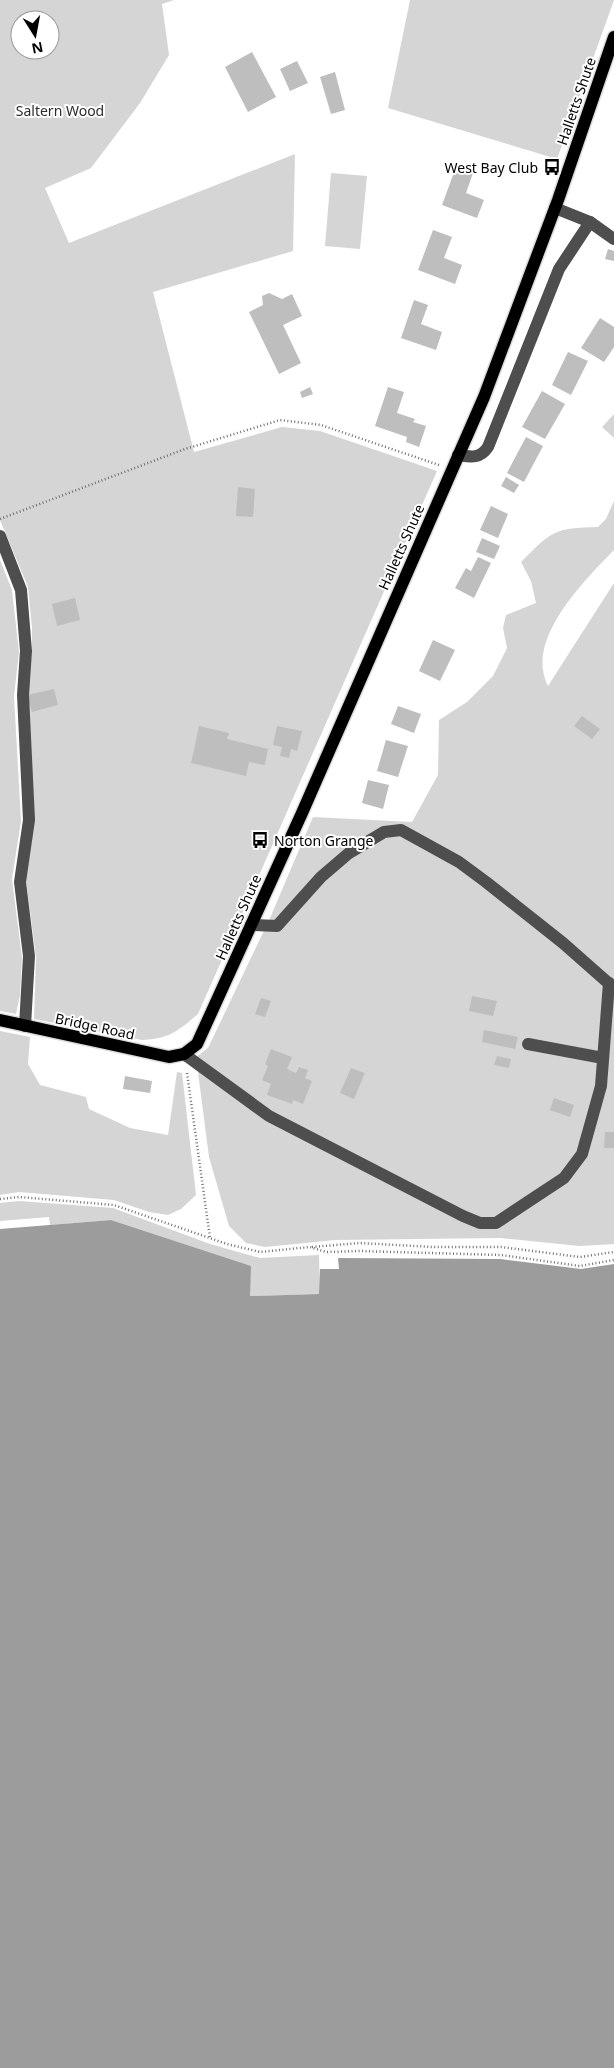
<svg xmlns="http://www.w3.org/2000/svg" width="614" height="2068" font-family="'Noto Sans',sans-serif">
  <style>
    .green { fill: #d5d5d5; fill-rule: evenodd }
    .water { fill: #9c9c9c }
    .building { fill: #bebebe }
    .lines { fill: none; stroke-linecap: round; stroke-linejoin: round }
    .major-casing { stroke: #dbdbdb; stroke-width: 15 }
    .path { stroke: #707070; stroke-width: 2.5; stroke-dasharray: 1 2.5; stroke-linecap: butt }
    .minor { stroke: #4e4e4e; stroke-width: 12 }
    .major { stroke: #000; stroke-width: 12 }
    .labels { text-anchor: middle; dominant-baseline: central; stroke-width: 4; stroke-linejoin: round; paint-order: stroke }
    .street-label { font-size: 14px; fill: #000; stroke: #fff }
    .park-label { font-size: 14px; fill: #2c2c2c; stroke: #fff }
    .poi-label { font-size: 14px; fill: #000; stroke: #fff; text-anchor: end }
  </style>
  <rect width="100%" height="100%" fill="#fff"/>
  <g class="green">
    <path d="M0,0H174L162,4L169,55L140,103L91,168L45,188L69,243L295,154L293,251L153,292L194,452L282,427L320,431L437,471L198,1014C178,1031 169,1039 142,1040L34,1019L36,957L26,880L27,695L32,651V628L28,587L0,520ZM20,20H50V50H20Z"/>
    <polygon points="410,0 614,0 557,159 388,108"/>
    <polygon points="331,173 367,176 360,249 325,246"/>
    <polygon points="614,414 614,438 602,427"/>
    <path d="M614,501V550C585,580 524,640 548,686L614,583V1244L580,1246L500,1238L335,1240L265,1247L246,1243L229,1226L209,1157L196,1057L208,1048L270,918L313,817L412,822L438,775L439,720L467,702L493,676L507,648L503,628L506,615L536,603L531,581L521,562C552,531 554,528 598,527L606,519Z"/>
    <polygon points="0,560 12,590 19,652 14,696 21,821 12,879 22,958 20,995 16,1014 0,1011"/>
    <polygon points="0,1031 30,1037 28,1064 40,1085 86,1097 89,1109 130,1128 168,1135 177,1072 182,1073 196,1195 181,1209 168,1215 149,1212 114,1200 19,1192 0,1195"/>
    <polygon points="19,1201 113,1208 210,1244 260,1258 319,1255 320,1294 250,1296 250,1266 111,1220 50,1225 49,1217 0,1221 0,1203"/>
  </g>
  <polygon class="water" points="111,1220 251,1266 250,1296 319,1294 320,1269 339,1269 338,1258 500,1259 581,1269 614,1264 614,2068 0,2068 0,1229"/>
  <g class="building">
    <polygon points="252,52 276,97 248,112 225,67"/>
    <polygon points="297,61 308,83 290,91 280,69"/>
    <polygon points="335,72 345,110 331,114 320,77"/>
    <polygon points="456,167 473,173 466,193 484,200 477,218 442,205"/>
    <polygon points="433,230 452,237 444,258 462,265 455,284 418,270"/>
    <polygon points="608,249 614,251 614,261 605,259"/>
    <polygon points="269,293 282,299 292,294 302,316 283,325 301,363 279,374 249,312 263,305 262,296"/>
    <polygon points="414,300 428,305 421,324 442,332 436,350 401,338"/>
    <polygon points="600,318 614,327 614,347 604,362 581,348"/>
    <polygon points="568,352 588,361 571,395 552,385"/>
    <polygon points="310,387 313,394 302,398 300,392"/>
    <polygon points="388,387 404,392 397,413 415,419 413,422 426,426 419,447 406,442 407,437 375,426"/>
    <polygon points="542,391 565,404 545,439 522,427"/>
    <polygon points="526,437 543,446 524,482 507,473"/>
    <polygon points="506,477 519,485 514,493 501,486"/>
    <polygon points="238,487 255,489 253,517 236,516"/>
    <polygon points="491,506 508,514 498,538 480,530"/>
    <polygon points="482,538 500,546 494,559 476,552"/>
    <polygon points="478,557 491,563 474,598 455,588 466,568 471,571"/>
    <polygon points="75,598 80,620 57,626 52,604"/>
    <polygon points="433,640 455,650 440,681 419,671"/>
    <polygon points="54,689 58,705 32,712 27,695"/>
    <polygon points="398,706 421,714 414,733 391,724"/>
    <polygon points="582,716 600,729 592,739 574,726"/>
    <polygon points="199,726 229,733 227,739 268,749 265,765 249,762 246,776 191,763"/>
    <polygon points="277,726 302,731 297,751 291,749 289,758 280,756 282,747 273,745"/>
    <polygon points="386,740 408,746 398,777 377,771"/>
    <polygon points="368,780 389,785 383,809 362,803"/>
    <polygon points="472,996 497,1001 493,1016 469,1011"/>
    <polygon points="261,998 271,1001 265,1017 255,1014"/>
    <polygon points="484,1030 518,1037 515,1049 482,1042"/>
    <polygon points="271,1049 292,1057 287,1069 296,1073 299,1067 308,1070 305,1078 312,1081 303,1104 293,1100 292,1104 267,1095 271,1084 262,1080 268,1066 265,1064"/>
    <polygon points="497,1056 511,1059 509,1068 494,1065"/>
    <polygon points="351,1068 365,1073 354,1099 340,1093"/>
    <polygon points="125,1076 152,1081 150,1093 123,1089"/>
    <polygon points="554,1098 574,1105 570,1117 550,1110"/>
    <polygon points="605,1132 614,1132 614,1148 604,1148"/>
  </g>
  <g class="lines">
    <g class="major-casing">
      <polyline id="major" points="0,1020 169,1057 184,1054 197,1044 302,813 484,397 558,200 614,37"/>
    </g>
    <g class="path">
      <polyline points="0,519 185,449 280,420 321,425 439,465"/>
      <polyline points="187,1073 210,1238"/>
      <polyline points="0,1199 19,1197 114,1205 227,1244 260,1252 310,1247 326,1252 360,1251 501,1255 580,1266 614,1260"/>
      <polyline points="312,1247 359,1243 433,1247 501,1247 580,1257 614,1252"/>
    </g>
    <g class="minor">
      <polyline points="555,208 590,222 614,239"/>
      <path d="M458,455C471,457 480,459 488,447L559,269L590,222"/>
      <polyline points="0,536 21,590 26,651 23,695 29,820 20,882 29,956 25,1026"/>
      <polyline points="251,925 277,926 321,877 349,853 384,832 401,830 459,862 486,882 563,943 614,988"/>
      <polyline points="528,1044 603,1058"/>
      <polyline points="184,1054 269,1116 463,1216 480,1223 496,1223 564,1178 582,1154 601,1086 609,983"/>
    </g>
    <use href="#major" class="major"/>
  </g>
  <defs>
    <g id="bus-bare" transform="scale(1.35)"><path d="M-5-6H5V4H4V6H2V4H-2V6H-4V4H-5ZM-3.5-4V0h7V-4ZM-3.5 1.2v1.5H-2V1.2ZM2 1.2v1.5H3.5V1.2Z" fill="#000" stroke="#fff" stroke-width="2.5" paint-order="stroke"/></g>
  </defs>
  <g fill-rule="evenodd">
    <use href="#bus-bare" x="552" y="167"/>
    <use href="#bus-bare" x="260" y="840"/>
  </g>
  <g class="labels">
    <g class="street-label">
      <text transform="translate(576 101) rotate(-71)">Halletts Shute</text>
      <text transform="translate(401 547) rotate(-66)">Halletts Shute</text>
      <text transform="translate(238 917) rotate(-66)">Halletts Shute</text>
      <text transform="translate(95 1026) rotate(12)">Bridge Road</text>
    </g>
    <g class="park-label">
      <text x="60" y="110">Saltern Wood</text>
    </g>
    <g class="poi-label">
      <text x="538" y="167">West Bay Club</text>
      <text x="274" y="840" text-anchor="start">Norton Grange</text>
    </g>
  </g>
  <g transform="translate(35 35) rotate(169)"><circle r="24" fill="#ffffff" stroke="#999999"/>
  <path d="M0-4L9 19L0 12L-9 19Z" fill="#000000"/>
  <text y="-8" font-size="14" font-weight="bold" text-anchor="middle" fill="#000000">N</text>
  </g>
</svg>
